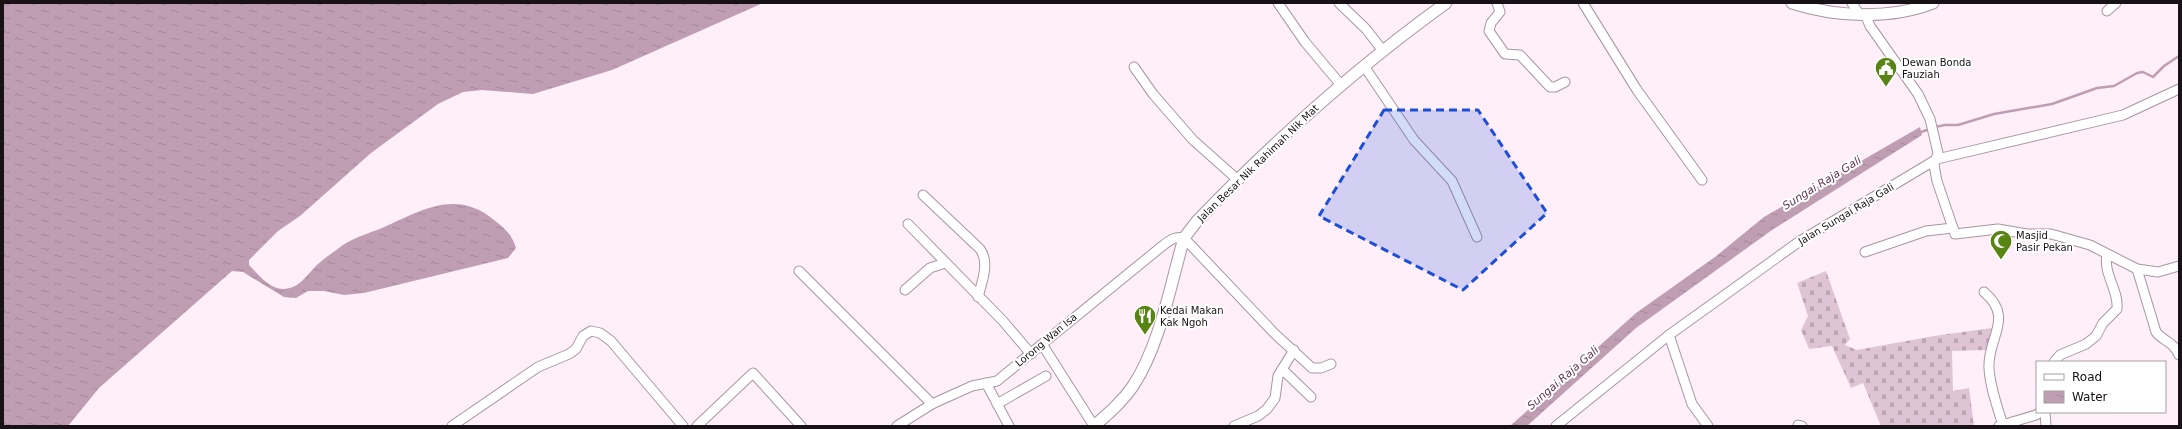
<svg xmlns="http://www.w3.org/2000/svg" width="2182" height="429" font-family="'DejaVu Sans',sans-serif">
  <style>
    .cemetery { fill: url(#cemetery-stones) }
    .water { fill: url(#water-ripples) }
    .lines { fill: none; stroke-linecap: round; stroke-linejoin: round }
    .stream { stroke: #bf9eb3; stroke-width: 2.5 }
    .minor-casing { stroke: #a896a1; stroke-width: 11 }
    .tertiary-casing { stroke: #a896a1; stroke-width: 13 }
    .minor { stroke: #fff; stroke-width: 9 }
    .tertiary { stroke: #fff; stroke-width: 11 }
    .marked { fill: #1d4ed8; fill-opacity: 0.2; stroke: #1d4ed8; stroke-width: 3; stroke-dasharray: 8 5; stroke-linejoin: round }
    .labels { text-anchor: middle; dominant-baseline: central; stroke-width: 4; stroke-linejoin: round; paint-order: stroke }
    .poi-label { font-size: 10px; fill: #181115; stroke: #fff; text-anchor: start }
    .street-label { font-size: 10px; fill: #181115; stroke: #fff }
    .water-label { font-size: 11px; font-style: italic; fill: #643755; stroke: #fff }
  </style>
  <defs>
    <pattern id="cemetery-stones" width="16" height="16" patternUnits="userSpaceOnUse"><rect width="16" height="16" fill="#dec4d4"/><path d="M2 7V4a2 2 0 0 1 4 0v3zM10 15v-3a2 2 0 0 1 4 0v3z" fill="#bea7b5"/></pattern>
    <pattern id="water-ripples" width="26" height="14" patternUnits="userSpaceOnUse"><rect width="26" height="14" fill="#bf9eb3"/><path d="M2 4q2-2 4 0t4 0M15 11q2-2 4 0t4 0" fill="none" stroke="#a38799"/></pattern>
  </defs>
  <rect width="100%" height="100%" fill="#ffeff9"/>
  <polygon class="cemetery" points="1826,271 1850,339 1845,345 1857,350 1934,336 1992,328 1986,350 1952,351 1953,391 1969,388 1974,426 1881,426 1863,383 1851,388 1832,346 1809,349 1801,330 1808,316 1797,283"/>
  <g class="water">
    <path d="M3,3H763L612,70L533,94L482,90L463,92L438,104L371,153L300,216L278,231L249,260V265C258,274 269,289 283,289C300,289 307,274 318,264C326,257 335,251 343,245C354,238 369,233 382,228C420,211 456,188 494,220C505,228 512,235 516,248L508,258L364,293L344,295L324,291H308L296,298L284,297L243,272L232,271L99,388L68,426H3Z"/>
    <polygon points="1920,127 1922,135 1772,230 1636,328 1527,426 1510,426 1636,313 1715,257 1764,217"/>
  </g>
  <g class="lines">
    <g class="stream">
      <polyline points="1935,127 1945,125 1958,125 1994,114 2052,104 2097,88 2114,86 2137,73 2143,72 2153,77 2164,66 2179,56"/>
      <polyline points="1918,133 1930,129"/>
    </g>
    <g class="minor-casing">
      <g id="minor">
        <polyline points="1278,3 1305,42 1341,85"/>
        <polyline points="1339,3 1366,29 1383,51"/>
        <polyline points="1497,3 1500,12 1491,23 1489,31 1505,54 1520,55 1550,87 1555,87 1565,82"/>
        <polyline points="1583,3 1637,90 1702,180"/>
        <polyline points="1852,3 1859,14"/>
        <polyline points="2107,11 2116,3"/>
        <polyline points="1865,14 1870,26 1918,94 1930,119 1938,153 1934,165 1937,181 1955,234 1998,229 2027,234 2051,234 2090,245 2137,269 2158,272 2179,266"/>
        <polyline points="1364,66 1414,140 1452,181 1477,237"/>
        <polyline points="1134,67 1153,94 1193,140 1238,180"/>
        <path d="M923,195L980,249C990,263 982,281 978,297"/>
        <polyline points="908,224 1003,321 1031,354"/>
        <polyline points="1865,252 1926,231 1953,228"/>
        <path d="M2137,269L2156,332C2163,341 2174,342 2179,355"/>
        <polyline points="799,271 932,404"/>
        <polyline points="905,290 930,268 945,263"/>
        <path d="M1984,292C2015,318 1987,338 1989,368C1990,387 1997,406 2003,425"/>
        <polyline points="1669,335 1692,404 1708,426"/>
        <polyline points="1042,344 1094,426"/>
        <path d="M2054,362L2060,355L2086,344L2096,336L2103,323L2117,309C2119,290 2103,274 2107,255"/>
        <polyline points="1282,369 1311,397"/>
        <polyline points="986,383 1009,426"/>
        <polyline points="997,404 1046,376"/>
        <polyline points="2045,412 2046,426"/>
        <polyline points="1798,425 1802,426"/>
        <polyline points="452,426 538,367 569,354 576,349 583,336 591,331 600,333 611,341 683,426"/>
        <polyline points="697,426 753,373 801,426"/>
        <path d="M897,426L932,404L972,386L997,381L1161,247C1169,241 1174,236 1184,238L1274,333L1312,368H1321L1331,364"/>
        <polyline points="1234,426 1258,416 1267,409 1275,398 1278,376 1294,350"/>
        <polyline points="1556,426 1669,335 1800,241 1937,159 2123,115 2179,89"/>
        <polyline points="1999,426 2036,415 2040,412"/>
      </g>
    </g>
    <g class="tertiary-casing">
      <g id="tertiary">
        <path d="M1792,3C1835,17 1890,20 1933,3"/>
        <path d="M1094,426C1108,414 1122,402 1133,386C1160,345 1170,286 1184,238L1197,221C1274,141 1356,68 1446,3"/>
      </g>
    </g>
    <use href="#minor" class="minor"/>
    <use href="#tertiary" class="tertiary"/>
  </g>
  <path class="marked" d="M1384,110H1478L1547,213L1463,290L1319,216Z"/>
  <defs>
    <g id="civic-pin" transform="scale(1.15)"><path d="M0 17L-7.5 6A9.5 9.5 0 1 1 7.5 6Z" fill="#578413" stroke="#fff"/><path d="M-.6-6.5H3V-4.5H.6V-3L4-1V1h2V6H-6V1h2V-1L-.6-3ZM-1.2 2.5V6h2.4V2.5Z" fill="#fff"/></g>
    <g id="mosque-pin" transform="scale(1.15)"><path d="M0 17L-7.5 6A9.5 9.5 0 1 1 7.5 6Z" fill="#578413" stroke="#fff"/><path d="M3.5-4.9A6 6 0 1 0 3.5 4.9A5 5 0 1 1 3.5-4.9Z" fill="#fff"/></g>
    <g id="restaurant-pin" transform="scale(1.15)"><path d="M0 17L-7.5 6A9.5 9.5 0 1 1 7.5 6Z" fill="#578413" stroke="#fff"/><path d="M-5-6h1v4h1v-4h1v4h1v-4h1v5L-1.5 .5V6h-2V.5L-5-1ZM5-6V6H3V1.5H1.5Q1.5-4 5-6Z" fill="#fff"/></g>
  </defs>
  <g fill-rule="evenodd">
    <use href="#civic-pin" x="1886" y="68"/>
    <use href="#mosque-pin" x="2001" y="241"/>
    <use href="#restaurant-pin" x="1145" y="316"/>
  </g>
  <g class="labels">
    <g class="poi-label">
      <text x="1902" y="62">Dewan Bonda<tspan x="1902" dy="12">Fauziah</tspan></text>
      <text x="2016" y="235">Masjid<tspan x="2016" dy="12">Pasir Pekan</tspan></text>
      <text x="1160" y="310">Kedai Makan<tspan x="1160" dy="12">Kak Ngoh</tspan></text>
    </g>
    <g class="street-label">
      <text transform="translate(1258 163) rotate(-44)">Jalan Besar Nik Rahimah Nik Mat</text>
      <text transform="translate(1846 214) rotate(-31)">Jalan Sungai Raja Gali</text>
      <text transform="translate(1046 340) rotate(-40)">Lorong Wan Isa</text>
    </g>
    <g class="water-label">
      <text transform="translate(1822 183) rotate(-32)">Sungai Raja Gali</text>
      <text transform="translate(1563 378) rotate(-41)">Sungai Raja Gali</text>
    </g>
  </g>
  <rect width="2182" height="429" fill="none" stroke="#181115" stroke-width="8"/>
  <rect x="2036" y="361" width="130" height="52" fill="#ffffff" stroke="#a3a0a1"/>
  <rect x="2044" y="374" width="20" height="6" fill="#ffffff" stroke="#a3a0a1"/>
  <text x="2072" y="381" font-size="12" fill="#181115">Road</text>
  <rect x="2044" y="391" width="20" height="12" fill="url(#water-ripples)" stroke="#a3a0a1"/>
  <text x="2072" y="401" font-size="12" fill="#181115">Water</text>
</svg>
